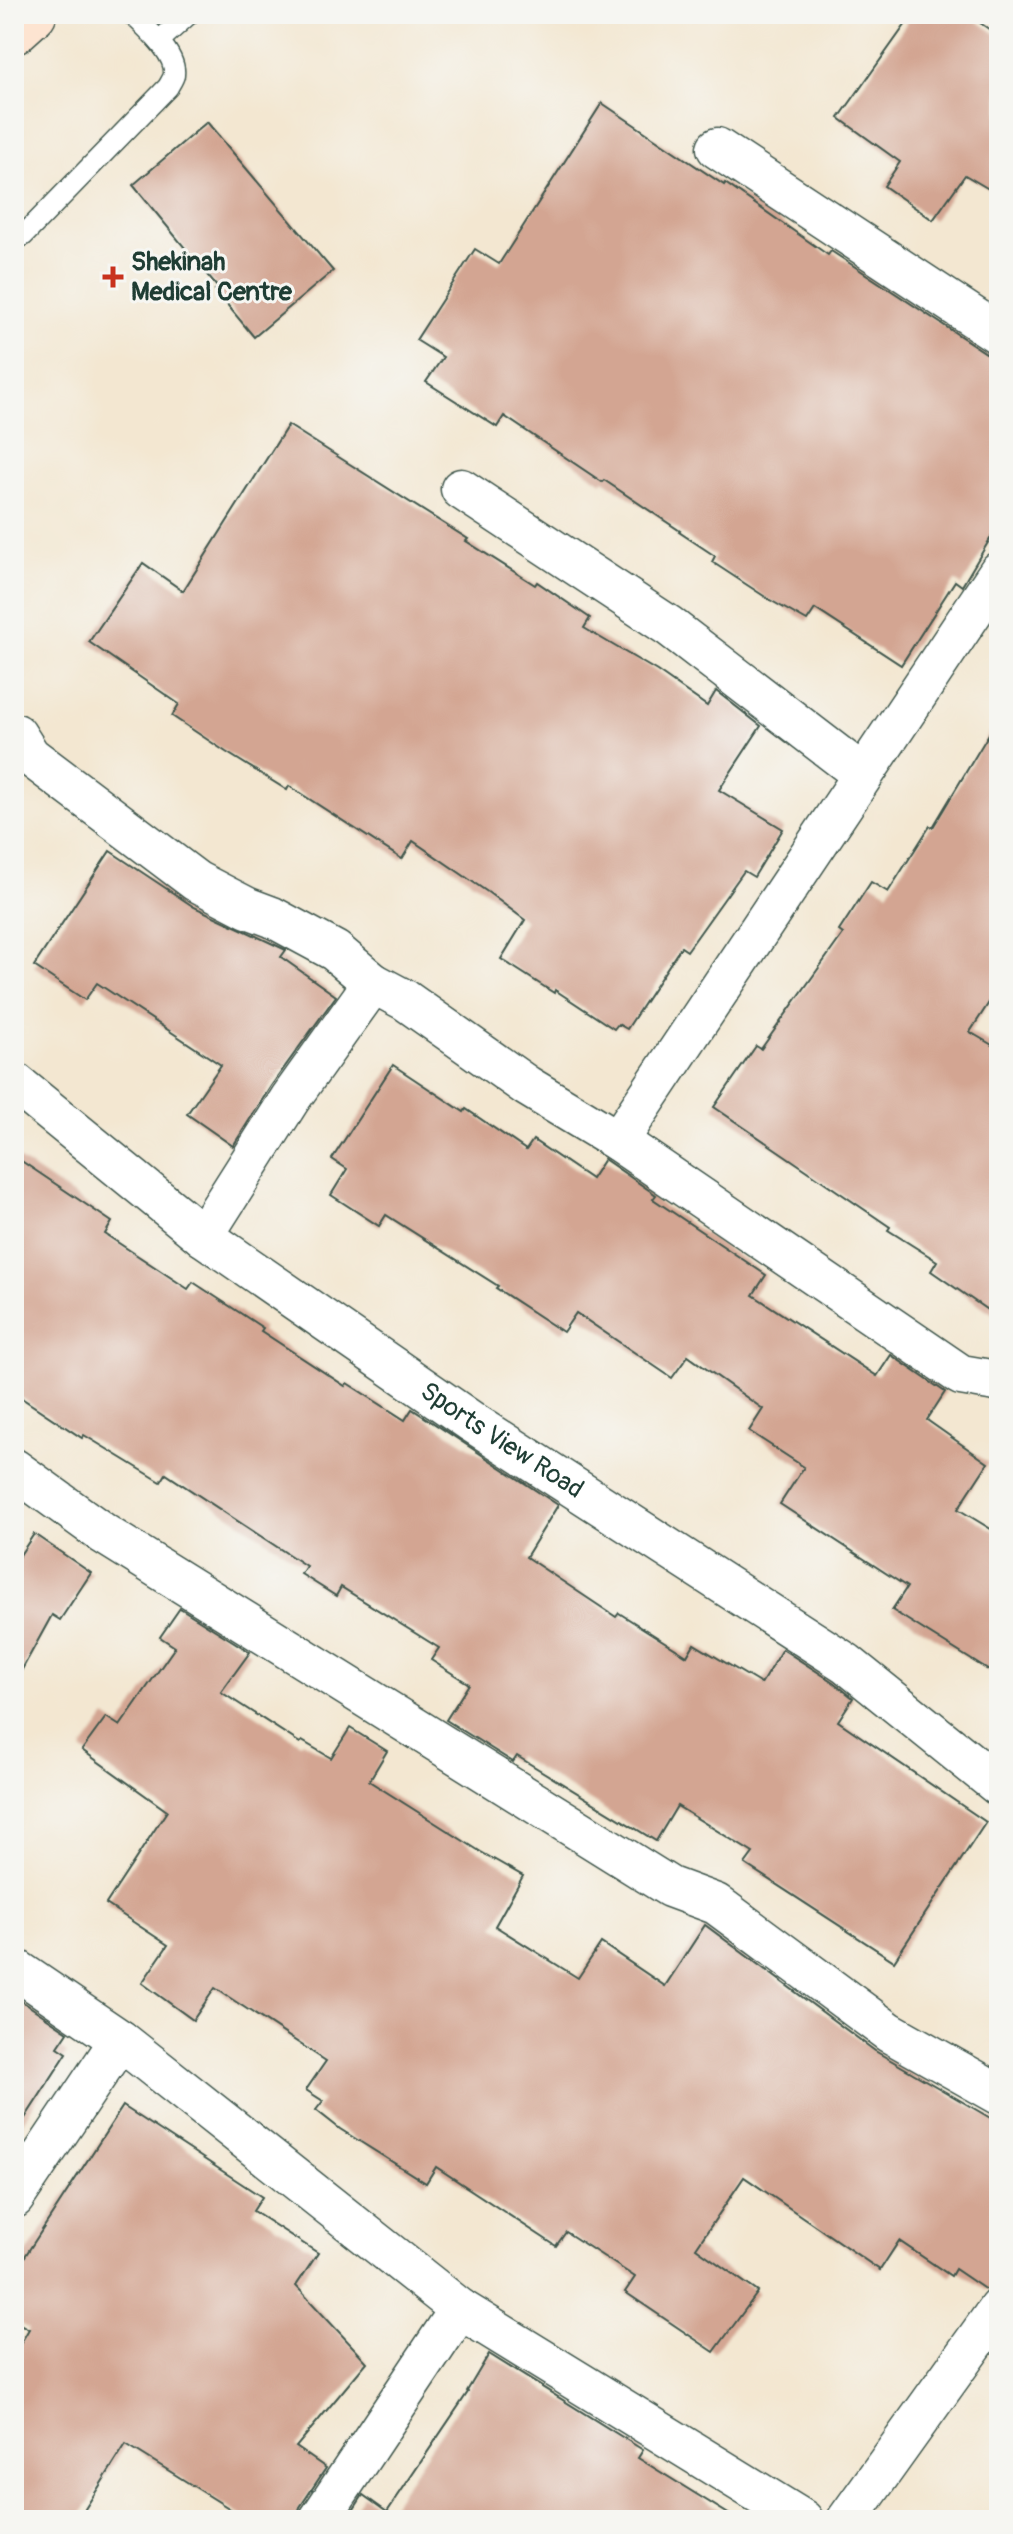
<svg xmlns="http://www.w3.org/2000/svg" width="1013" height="2534" font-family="Pangolin,sans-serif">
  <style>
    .building { fill: #d3a592 }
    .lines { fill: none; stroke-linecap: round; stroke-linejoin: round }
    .lane-casing { stroke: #3f564c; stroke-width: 23 }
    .street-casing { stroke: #3f564c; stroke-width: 43 }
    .secondary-casing { stroke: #3f564c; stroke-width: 47 }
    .lane { stroke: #fff; stroke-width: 20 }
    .street { stroke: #fff; stroke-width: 40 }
    .secondary { stroke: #fde4d1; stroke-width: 44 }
    .poi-dot { fill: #c8321e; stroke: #f6f6f2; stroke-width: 3 }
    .labels { text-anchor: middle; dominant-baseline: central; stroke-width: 6; stroke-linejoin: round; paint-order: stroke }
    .poi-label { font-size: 26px; font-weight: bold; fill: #1f3d34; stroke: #f6f6f2; text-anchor: start }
    .street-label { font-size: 26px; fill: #1f3d34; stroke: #f6f6f2 }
  </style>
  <rect width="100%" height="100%" fill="#f6f6f2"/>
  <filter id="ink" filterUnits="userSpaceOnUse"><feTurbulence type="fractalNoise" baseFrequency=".0125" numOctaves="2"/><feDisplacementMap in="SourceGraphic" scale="16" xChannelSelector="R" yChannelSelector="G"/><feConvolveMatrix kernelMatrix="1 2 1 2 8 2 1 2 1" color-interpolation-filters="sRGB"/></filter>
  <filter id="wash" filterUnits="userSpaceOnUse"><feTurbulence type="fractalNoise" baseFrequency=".006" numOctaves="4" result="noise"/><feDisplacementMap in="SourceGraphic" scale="32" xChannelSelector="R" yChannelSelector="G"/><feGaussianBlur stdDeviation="1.8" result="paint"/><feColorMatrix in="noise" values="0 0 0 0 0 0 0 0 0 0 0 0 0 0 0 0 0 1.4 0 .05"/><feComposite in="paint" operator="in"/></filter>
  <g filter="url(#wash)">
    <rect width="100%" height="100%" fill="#f3e7d1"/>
    <g id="blocks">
      <g class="building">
        <polygon points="913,14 967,14 999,36 999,195 965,175 933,220 884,186 900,162 839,118"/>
        <polygon points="602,103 724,185 725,183 828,255 831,251 986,353 999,357 999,524 962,586 955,581 901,665 815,609 807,621 770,600 712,562 715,556 679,532 680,531 604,480 602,482 504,416 497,427 426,382 443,357 416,340 475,249 499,264"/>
        <polygon points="207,122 333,271 254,337 215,290 218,288 133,185"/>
        <polygon points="288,425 468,539 466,541 535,585 537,582 590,618 584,628 657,671 707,706 716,691 761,726 719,790 783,829 754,877 744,871 687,951 681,947 627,1029 618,1024 614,1029 555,990 554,993 501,959 525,920 489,893 413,841 402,859 289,786 287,790 226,752 172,716 179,704 89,642 143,563 183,591"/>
        <polygon points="999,717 999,987 970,1032 999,1049 999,1318 931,1271 937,1261 888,1230 890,1227 714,1107 756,1046 761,1049 843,934 839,931 871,882 888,892 930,826 933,827"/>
        <polygon points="110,851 194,907 286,950 281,957 336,996 271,1086 233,1146 187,1114 221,1065 97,983 85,1000 34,966"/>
        <polygon points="393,1065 464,1112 466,1109 526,1150 533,1140 591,1179 604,1159 656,1195 653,1199 766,1275 753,1295 877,1376 891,1355 945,1392 927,1420 988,1463 958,1509 999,1534 999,1677 892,1610 907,1587 780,1504 804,1467 749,1431 763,1409 688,1356 672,1378 576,1313 563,1332 496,1288 498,1286 386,1215 379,1226 331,1195 347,1169 332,1159"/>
        <polygon points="14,1156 112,1222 105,1234 188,1289 193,1282 263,1328 261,1331 345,1386 347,1383 405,1420 412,1409 558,1505 526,1557 616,1617 619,1613 687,1656 694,1644 761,1684 782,1649 833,1682 853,1698 838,1721 986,1822 894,1961 745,1864 753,1853 677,1806 656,1841 517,1756 513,1762 446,1720 469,1684 431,1660 439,1648 341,1587 336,1596 301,1574 306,1566 166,1474 161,1482 84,1435 82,1438 14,1393"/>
        <polygon points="34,1534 91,1573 60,1620 52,1615 14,1684 14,1564"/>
        <polygon points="180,1608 250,1652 221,1692 300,1743 302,1741 331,1758 350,1728 387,1751 369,1781 481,1852 523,1876 495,1926 578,1978 601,1943 665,1986 705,1925 875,2051 999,2123 999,2285 986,2290 955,2269 951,2276 899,2241 880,2270 744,2177 696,2248 758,2292 714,2352 625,2292 635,2277 566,2232 556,2246 436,2167 426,2183 340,2129 316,2110 323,2101 306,2090 326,2061 215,1988 193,2020 142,1983 168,1945 106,1904 167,1811 82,1750 106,1717 120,1726 175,1647 160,1637"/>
        <polygon points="14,1996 68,2032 58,2047 67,2053 14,2135"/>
        <polygon points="123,2106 262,2197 253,2211 318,2253 296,2286 367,2362 296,2447 326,2468 300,2507 296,2520 248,2520 126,2444 78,2520 14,2520 14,2355 29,2329 14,2321 14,2273"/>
        <polygon points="489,2354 643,2450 638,2458 738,2520 347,2520 363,2495 387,2512 468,2392 467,2391"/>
      </g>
    </g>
  </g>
  <g filter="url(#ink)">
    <use href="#blocks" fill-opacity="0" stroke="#3f564c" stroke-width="2"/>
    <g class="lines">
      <g class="lane-casing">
        <g id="lane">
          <polyline points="159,41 189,14"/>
          <path d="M23,236L168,87C170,83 173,79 174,75C177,54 146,28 132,14"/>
        </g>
      </g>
      <g class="street-casing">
        <g id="street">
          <polyline points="717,148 999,334"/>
          <polyline points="461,489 669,626 862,774"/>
          <polyline points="16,734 30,756 196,881 248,908 272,917 335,951 373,983"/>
          <path id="s1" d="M14,1082L203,1236L472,1422L846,1663L999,1786"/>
          <polyline points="618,1141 999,572"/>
          <polyline points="203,1236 290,1099 373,983 405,1000 527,1086 618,1141 961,1375 996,1381 999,1378"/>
          <polyline points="14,1469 104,1534 670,1887 716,1904 889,2032 999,2094"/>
          <polyline points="14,1968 120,2040 460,2309 803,2520"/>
          <polyline points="14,2198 120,2040"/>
          <polyline points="319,2520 460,2309"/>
          <polyline points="847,2520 999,2308"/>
        </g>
      </g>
      <g class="secondary-casing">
        <polyline id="secondary" points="14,32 34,14"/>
      </g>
      <use href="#lane" class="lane"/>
      <use href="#street" class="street"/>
      <use href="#secondary" class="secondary"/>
    </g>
  </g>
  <path class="poi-dot" d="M109 265h8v8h8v8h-8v8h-8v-8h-8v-8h8z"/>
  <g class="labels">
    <g class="poi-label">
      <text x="131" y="262">Shekinah<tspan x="131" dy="30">Medical Centre</tspan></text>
    </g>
    <g class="street-label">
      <text stroke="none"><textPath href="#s1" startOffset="606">Sports View Road</textPath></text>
    </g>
  </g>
  <rect width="1013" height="2534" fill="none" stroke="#f6f6f2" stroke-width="48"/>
</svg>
